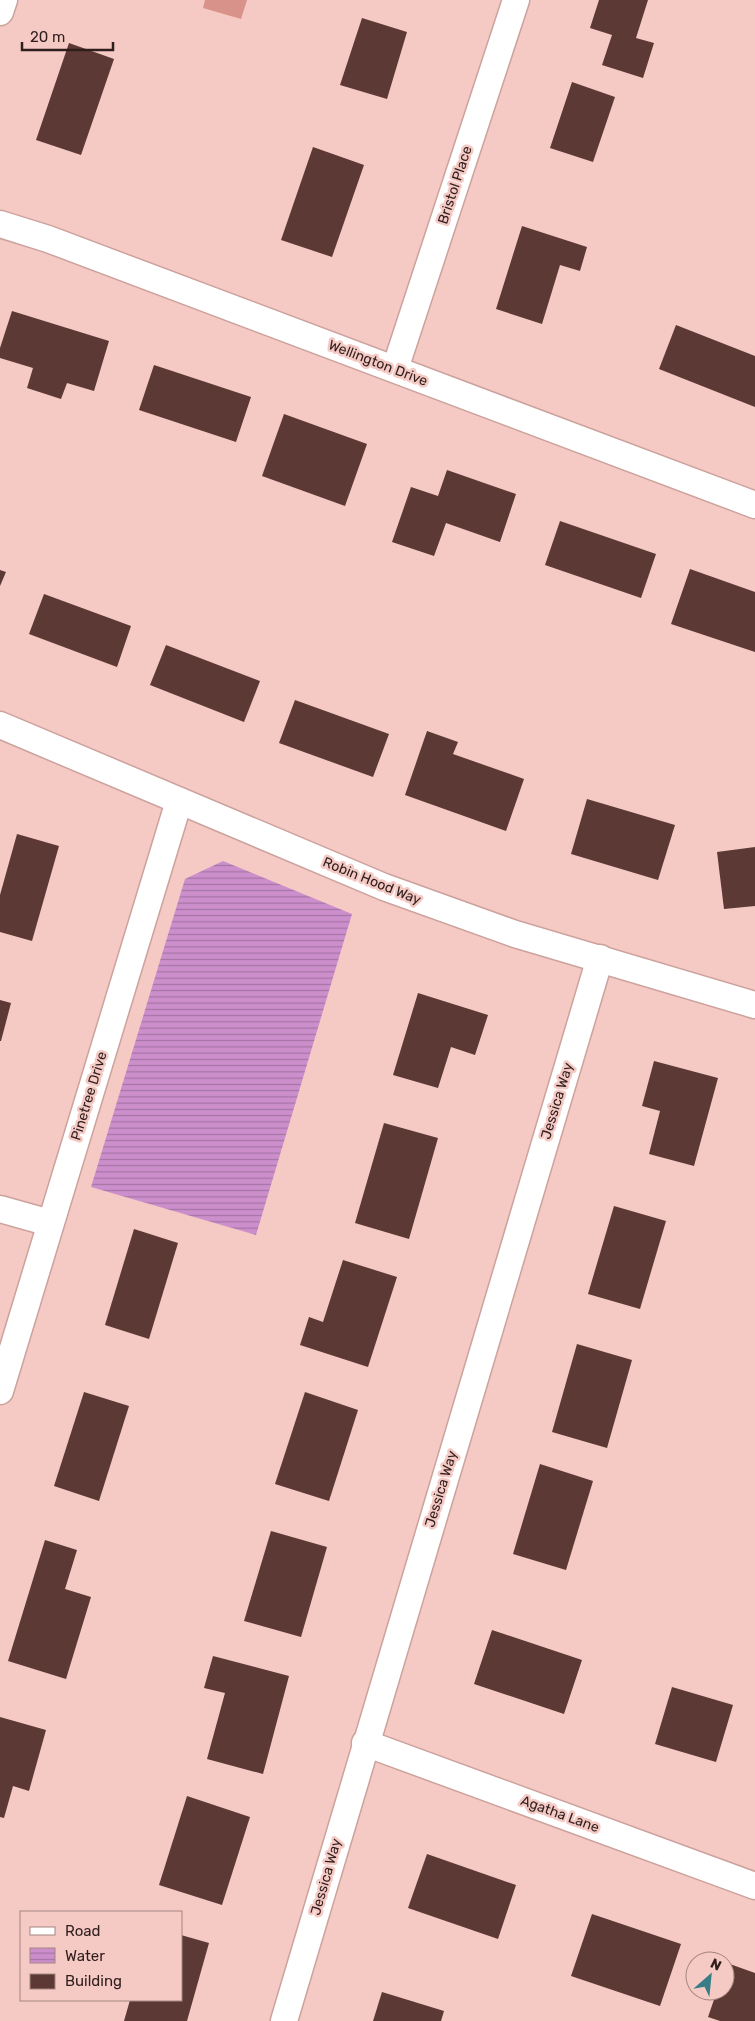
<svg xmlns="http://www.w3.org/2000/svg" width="755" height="2021" font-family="Rubik,sans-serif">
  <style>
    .pitch { fill: #d9928a }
    .water { fill: url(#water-rules) }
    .building { fill: #5c3935 }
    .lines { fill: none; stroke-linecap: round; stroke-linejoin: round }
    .street-casing { stroke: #cca29d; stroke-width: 29 }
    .street { stroke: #fff; stroke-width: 26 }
    .labels { text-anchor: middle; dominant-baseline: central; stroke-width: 5; stroke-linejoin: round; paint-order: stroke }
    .street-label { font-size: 14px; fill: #2e1e1d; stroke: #f5c9c4 }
  </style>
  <defs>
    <pattern id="water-rules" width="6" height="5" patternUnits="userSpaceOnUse" patternTransform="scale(1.25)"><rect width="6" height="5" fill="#cc8fcc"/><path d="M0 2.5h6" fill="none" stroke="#a674a5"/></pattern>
  </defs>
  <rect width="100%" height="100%" fill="#f5c9c4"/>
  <polygon class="pitch" points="205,0 247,0 241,19 203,8"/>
  <polygon class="water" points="223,861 352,914 256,1235 91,1187 185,879"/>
  <g class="building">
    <polygon points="599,0 648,0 636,38 654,43 643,78 602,65 612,35 590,28"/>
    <polygon points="362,18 407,32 387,99 340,85"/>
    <polygon points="69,43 114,59 81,155 36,140"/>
    <polygon points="572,82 615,97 593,162 550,148"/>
    <polygon points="313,147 364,165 332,257 281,240"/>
    <polygon points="522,226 587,247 580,271 560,265 542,324 496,309"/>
    <polygon points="12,311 109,341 94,391 67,383 61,399 27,388 33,368 0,358 0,348"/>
    <polygon points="676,325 755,356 755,407 659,369"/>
    <polygon points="154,365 251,397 236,442 139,410"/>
    <polygon points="284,414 367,444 345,506 262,476"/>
    <polygon points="447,470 516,494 500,542 446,523 434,556 392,542 411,487 438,496"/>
    <polygon points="560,521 656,554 641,598 545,565"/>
    <polygon points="690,569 755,592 755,652 671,624"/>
    <polygon points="0,570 6,572 0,586"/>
    <polygon points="44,594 131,626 117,667 29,634"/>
    <polygon points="166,645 260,681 244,722 150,685"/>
    <polygon points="295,700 389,734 373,777 279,743"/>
    <polygon points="427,731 458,742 453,754 524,779 506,831 405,795"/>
    <polygon points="587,799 675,825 658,880 571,854"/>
    <polygon points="17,834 59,846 32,941 0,932 0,895"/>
    <polygon points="755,847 755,906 724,909 717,852"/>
    <polygon points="418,993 488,1015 475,1055 451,1047 438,1088 393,1075"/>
    <polygon points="0,1000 11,1003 1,1041 0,1041"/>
    <polygon points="654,1061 718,1078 694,1166 649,1154 660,1111 642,1106"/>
    <polygon points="384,1123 438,1138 409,1239 355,1223"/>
    <polygon points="614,1206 666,1221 640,1309 588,1294"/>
    <polygon points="134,1229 178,1243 149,1339 105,1325"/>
    <polygon points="343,1260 397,1277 368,1367 300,1345 309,1317 323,1322"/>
    <polygon points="577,1344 632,1360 607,1448 552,1432"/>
    <polygon points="84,1392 129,1406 99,1501 54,1486"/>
    <polygon points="305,1392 358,1410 329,1501 275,1484"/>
    <polygon points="540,1464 593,1481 566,1570 513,1554"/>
    <polygon points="271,1531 327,1547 301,1637 244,1621"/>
    <polygon points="45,1540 77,1550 65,1589 91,1597 66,1679 8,1661"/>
    <polygon points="492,1630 582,1660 564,1714 474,1684"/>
    <polygon points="213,1656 289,1676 263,1774 207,1759 225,1693 204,1688"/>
    <polygon points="672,1687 733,1705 716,1762 655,1744"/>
    <polygon points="0,1717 46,1730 29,1791 13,1786 4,1818 0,1817"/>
    <polygon points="187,1796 250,1817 222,1905 159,1885"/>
    <polygon points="427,1854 516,1885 498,1939 408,1908"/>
    <polygon points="592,1914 681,1944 660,2006 571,1976"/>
    <polygon points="181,1935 209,1943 187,2021 124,2021 130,2000 181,2000"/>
    <polygon points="727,1963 755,1973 755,2021 720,2021 708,2017 717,1991 725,1991"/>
    <polygon points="382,1992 444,2011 441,2021 373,2021"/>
  </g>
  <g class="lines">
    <g class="street-casing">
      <g id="street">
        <polyline points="0,12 4,0"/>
        <polyline points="0,224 48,239 755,505"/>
        <polyline points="395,369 516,0"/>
        <polyline points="0,725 384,887 515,934 755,1005"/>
        <polyline points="0,1209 50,1223"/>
        <polyline points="0,1391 179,801"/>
        <polyline points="365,1743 755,1886"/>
        <polyline points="284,2021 600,958"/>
      </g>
    </g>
    <use href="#street" class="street"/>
  </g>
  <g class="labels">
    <g class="street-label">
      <text transform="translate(455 185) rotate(-72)">Bristol Place</text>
      <text transform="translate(378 363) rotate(21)">Wellington Drive</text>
      <text transform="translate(372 881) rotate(22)">Robin Hood Way</text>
      <text transform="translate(89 1096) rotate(-73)">Pinetree Drive</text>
      <text transform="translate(557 1101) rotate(-73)">Jessica Way</text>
      <text transform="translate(441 1489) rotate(-73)">Jessica Way</text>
      <text transform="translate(560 1814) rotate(20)">Agatha Lane</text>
      <text transform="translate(326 1877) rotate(-74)">Jessica Way</text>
    </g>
  </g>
  <rect x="20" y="1911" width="162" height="90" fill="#f5c9c4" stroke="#a58581"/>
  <rect x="30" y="1927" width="25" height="8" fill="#ffffff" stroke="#a58581"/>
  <text x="65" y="1936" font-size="15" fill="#2e1e1d">Road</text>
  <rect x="30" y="1948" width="25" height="15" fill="url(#water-rules)" stroke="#a58581"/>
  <text x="65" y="1961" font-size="15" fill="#2e1e1d">Water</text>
  <rect x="30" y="1974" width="25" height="15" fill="#5c3935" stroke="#a58581"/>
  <text x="65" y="1986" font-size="15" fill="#2e1e1d">Building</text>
  <g transform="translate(710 1976) rotate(27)"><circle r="24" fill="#f5c9c4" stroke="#a58581"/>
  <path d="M0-4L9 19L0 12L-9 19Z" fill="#367d86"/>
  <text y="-8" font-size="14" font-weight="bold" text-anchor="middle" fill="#2e1e1d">N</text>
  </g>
  <path d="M22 42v8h91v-8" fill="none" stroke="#2e1e1d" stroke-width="2.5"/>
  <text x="30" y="42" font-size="15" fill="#2e1e1d" stroke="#f5c9c4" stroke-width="4" paint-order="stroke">20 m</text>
</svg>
